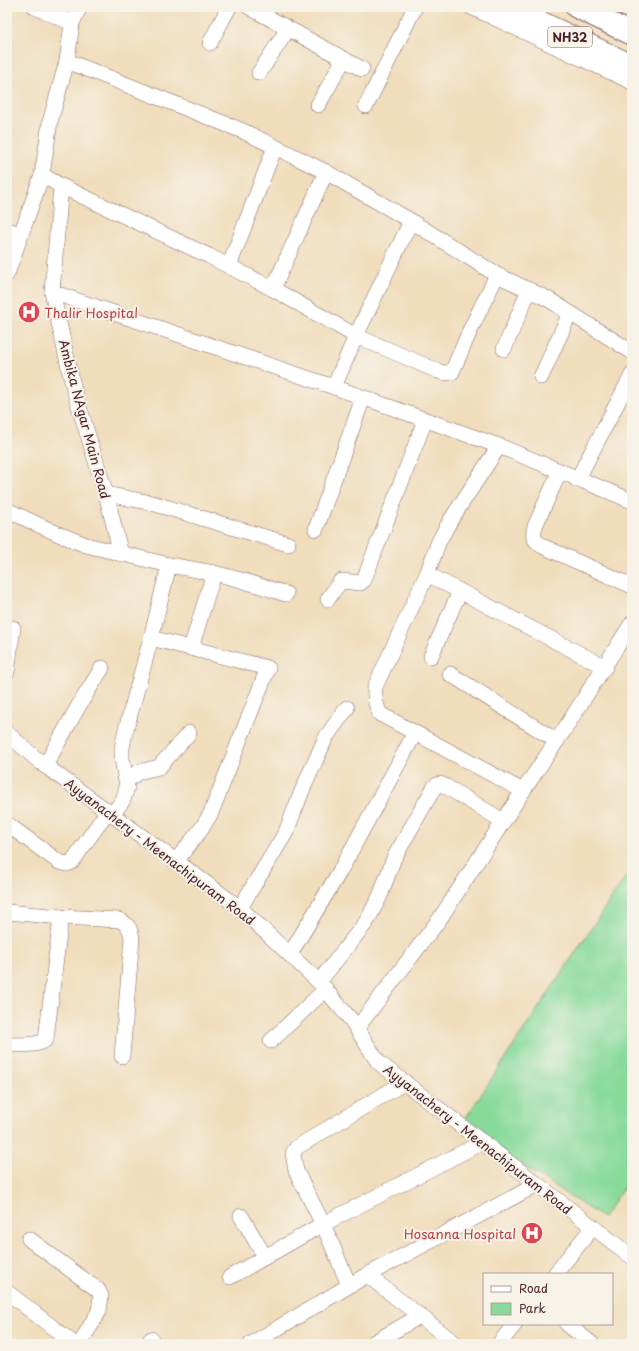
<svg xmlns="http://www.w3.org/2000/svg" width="639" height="1351" font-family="'Playpen Sans',sans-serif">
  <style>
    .green { fill: #88da9b; stroke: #697c63 }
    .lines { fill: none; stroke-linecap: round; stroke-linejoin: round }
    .minor-casing { stroke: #84625e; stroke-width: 16 }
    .highway-casing { stroke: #84625e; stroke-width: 24 }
    .minor { stroke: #fff; stroke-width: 15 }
    .highway { stroke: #fff; stroke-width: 22 }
    .labels { text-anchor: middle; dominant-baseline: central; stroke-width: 4; stroke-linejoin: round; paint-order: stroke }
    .shield { fill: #f7f3e8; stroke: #7e5f64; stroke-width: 1 }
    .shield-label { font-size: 12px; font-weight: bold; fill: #4a1f2b }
    .health-label { font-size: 13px; fill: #be3a42; stroke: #f7f3e8; text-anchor: start }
    .street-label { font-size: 13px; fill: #4a1f2b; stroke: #f7f3e8 }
  </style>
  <rect width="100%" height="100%" fill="#f7f3e8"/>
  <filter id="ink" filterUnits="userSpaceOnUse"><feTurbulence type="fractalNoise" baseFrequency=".025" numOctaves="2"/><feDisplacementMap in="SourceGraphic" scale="8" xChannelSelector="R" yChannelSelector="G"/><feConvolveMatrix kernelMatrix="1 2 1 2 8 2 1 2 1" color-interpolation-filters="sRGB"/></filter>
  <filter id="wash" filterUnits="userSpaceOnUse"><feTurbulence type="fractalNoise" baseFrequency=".012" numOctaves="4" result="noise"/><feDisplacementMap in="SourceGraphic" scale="16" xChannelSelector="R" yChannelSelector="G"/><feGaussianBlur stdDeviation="0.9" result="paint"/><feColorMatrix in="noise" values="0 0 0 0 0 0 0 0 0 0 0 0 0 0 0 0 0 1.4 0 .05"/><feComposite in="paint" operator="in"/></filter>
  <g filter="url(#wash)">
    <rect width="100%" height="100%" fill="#f0ddbc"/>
    <polygon class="green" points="632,867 632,1175 603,1218 461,1125"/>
  </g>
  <g filter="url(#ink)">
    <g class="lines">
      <g class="minor-casing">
        <g id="minor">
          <polyline points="35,7 72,23"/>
          <polyline points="249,7 362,69"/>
          <polyline points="471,7 632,82"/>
          <polyline points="210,43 229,7"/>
          <polyline points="67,61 243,131 326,172 411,221 497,275 548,299 632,352"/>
          <polyline points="259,73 288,29"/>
          <polyline points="318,105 344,59"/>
          <polyline points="366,106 415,7"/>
          <polyline points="42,175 61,186 52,292 74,390 106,494 121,554"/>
          <polyline points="61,186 209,256 273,289 356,336 334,387"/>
          <polyline points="411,221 356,336 438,371 444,373 452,372 472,326 497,275"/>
          <polyline points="7,230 21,234"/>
          <polyline points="229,266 275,147"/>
          <polyline points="7,274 42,175 50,122 67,61 72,23 80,7"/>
          <polyline points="273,289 326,172"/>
          <polyline points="52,292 334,387 499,446 632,501"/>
          <polyline points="504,349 529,290"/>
          <polyline points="541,377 570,313"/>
          <path d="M499,446L450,521L439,541L427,574L375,687C374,697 375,704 380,714L523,791"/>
          <path d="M560,471L535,526C532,537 533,539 542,546L632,586"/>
          <polyline points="577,480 632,375"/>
          <polyline points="106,494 152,503 288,544"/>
          <polyline points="7,510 56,533 86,545 169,565 214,573 241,580 286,594"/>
          <polyline points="316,529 363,398"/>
          <polyline points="427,574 605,667"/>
          <polyline points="328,599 340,582 342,581 360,583 364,580 425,420"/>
          <polyline points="151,638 268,668 211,813 202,828 176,861"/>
          <polyline points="191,648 214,573"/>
          <polyline points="431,656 460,591"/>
          <polyline points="7,672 13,628"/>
          <polyline points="450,674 557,741"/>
          <polyline points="7,733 40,762 240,908 319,982 352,1021 378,1062 632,1257"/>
          <polyline points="45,766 78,707 102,668"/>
          <polyline points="127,781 138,772 159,767 189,733"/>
          <polyline points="112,815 123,800 127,787 122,759 122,748 125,733 151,638 169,565"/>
          <polyline points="7,824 59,862 67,864 72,862 107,812"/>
          <polyline points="240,908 286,832 302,791 326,737 347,708"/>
          <path d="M7,912L61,917L119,920C128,924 130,928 132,938L122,1056"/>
          <polyline points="290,954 340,871 415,733"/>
          <polyline points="319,982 367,921 380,896 394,858 435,786 440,784 445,786 503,821"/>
          <polyline points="357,1028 439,920 523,791 564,730 632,623"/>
          <polyline points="271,1041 326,989"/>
          <path d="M7,1045C17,1044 39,1047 46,1039L61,917"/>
          <polyline points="241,1216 265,1257"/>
          <polyline points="29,1239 98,1290 101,1296 99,1311 80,1344"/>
          <polyline points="555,1274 593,1227"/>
          <polyline points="367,1275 456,1344"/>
          <polyline points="230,1277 323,1224 483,1142"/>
          <polyline points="349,1285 323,1224 296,1171 293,1153 297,1147 405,1082"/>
          <polyline points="7,1292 74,1344"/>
          <polyline points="567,1324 592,1344"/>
          <polyline points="148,1344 151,1339"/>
          <polyline points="251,1344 367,1275 538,1184"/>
          <polyline points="371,1344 420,1316"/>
          <polyline points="499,1344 515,1324"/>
        </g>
      </g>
      <g class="highway-casing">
        <g id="highway">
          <polyline points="508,7 632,66"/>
          <polyline points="577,7 632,34"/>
        </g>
      </g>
      <use href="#minor" class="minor"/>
      <use href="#highway" class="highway"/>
    </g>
  </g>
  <defs>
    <g id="hospital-disc" transform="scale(1.15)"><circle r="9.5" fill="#e0444e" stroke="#f7f3e8"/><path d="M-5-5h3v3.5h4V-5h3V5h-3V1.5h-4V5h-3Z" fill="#fff"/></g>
  </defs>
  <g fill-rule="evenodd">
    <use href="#hospital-disc" x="29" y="312"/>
    <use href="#hospital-disc" x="532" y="1233"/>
  </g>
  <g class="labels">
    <rect class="shield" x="548" y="27" width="44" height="20" rx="3"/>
    <g class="shield-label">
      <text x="570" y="37">NH32</text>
    </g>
    <g class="health-label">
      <text x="44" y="312">Thalir Hospital</text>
      <text x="516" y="1233" text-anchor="end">Hosanna Hospital</text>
    </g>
    <g class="street-label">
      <text transform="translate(85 419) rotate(75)">Ambika NAgar Main Road</text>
      <text transform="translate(160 851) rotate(37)">Ayyanachery - Meenachipuram Road</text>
      <text transform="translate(478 1139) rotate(38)">Ayyanachery - Meenachipuram Road</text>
    </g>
  </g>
  <rect width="639" height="1351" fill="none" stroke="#f7f3e8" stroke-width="24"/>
  <rect x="483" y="1273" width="130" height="52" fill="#f7f3e8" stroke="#b29e9c"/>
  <rect x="491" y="1286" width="20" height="6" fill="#ffffff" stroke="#b29e9c"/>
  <text x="519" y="1293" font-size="12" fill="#4a1f2b">Road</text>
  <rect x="491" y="1303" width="20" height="12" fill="#88da9b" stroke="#b29e9c"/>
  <text x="519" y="1313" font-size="12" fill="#4a1f2b">Park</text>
</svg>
